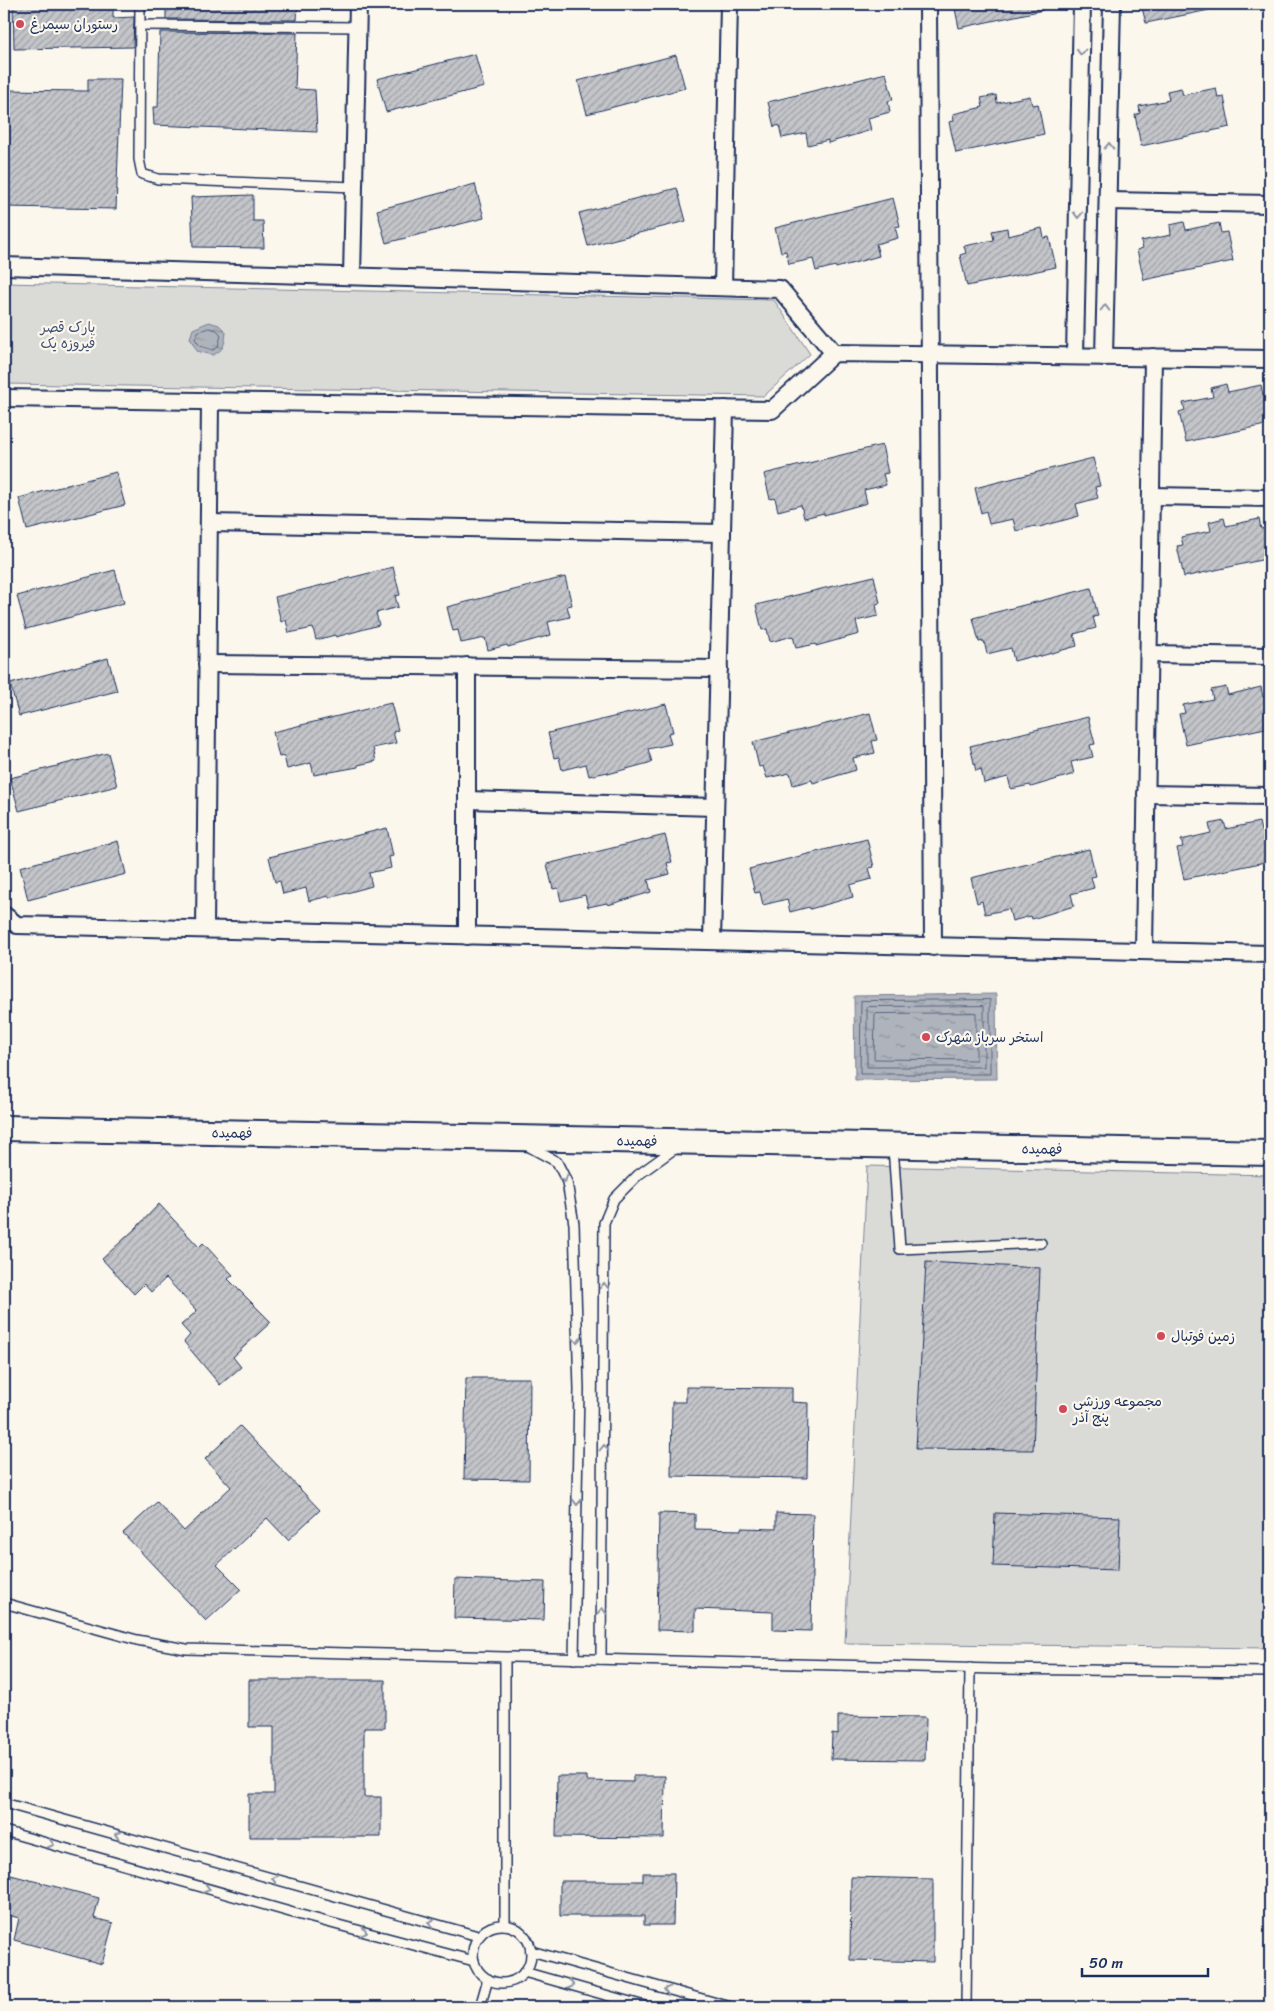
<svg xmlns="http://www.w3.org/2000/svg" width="1274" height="2011" font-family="Sriracha,'Playpen Sans Arabic',sans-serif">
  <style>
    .green { fill: #dadad7; stroke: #7a849a }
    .water { fill: url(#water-ripples); stroke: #747e96 }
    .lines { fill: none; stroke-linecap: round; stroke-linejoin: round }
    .shore { stroke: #566483; stroke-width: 1 }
    .building { fill: url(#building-hatch); stroke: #1b2f5e }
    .service-casing { stroke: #1b2f5e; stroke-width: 12 }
    .minor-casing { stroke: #1b2f5e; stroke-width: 20 }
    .secondary-casing { stroke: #1b2f5e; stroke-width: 28 }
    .service { stroke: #fbf7ec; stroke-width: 9 }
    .minor { stroke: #fbf7ec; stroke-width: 16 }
    .secondary { stroke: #fbf7ec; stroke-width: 24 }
    .oneway { stroke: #8b93a5 }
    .poi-dot { fill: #d1495b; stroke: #fbf7ec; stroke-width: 2 }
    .labels { text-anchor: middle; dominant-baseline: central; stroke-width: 4.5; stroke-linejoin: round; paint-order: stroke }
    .poi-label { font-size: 14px; fill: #1b2f5e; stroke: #fbf7ec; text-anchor: start }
    .park-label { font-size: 14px; fill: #415176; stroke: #fbf7ec }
    .street-label { font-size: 14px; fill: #1b2f5e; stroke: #fbf7ec }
  </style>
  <defs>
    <pattern id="water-ripples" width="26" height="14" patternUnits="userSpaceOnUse" patternTransform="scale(1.25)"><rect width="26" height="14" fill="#afb3bb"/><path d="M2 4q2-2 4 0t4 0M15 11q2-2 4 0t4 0" fill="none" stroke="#8e929b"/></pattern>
    <pattern id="building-hatch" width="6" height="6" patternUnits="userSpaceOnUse" patternTransform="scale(1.25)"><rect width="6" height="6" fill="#c3c5c9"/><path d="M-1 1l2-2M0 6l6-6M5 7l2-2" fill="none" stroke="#9ea0a6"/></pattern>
  </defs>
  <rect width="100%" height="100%" fill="#fbf7ec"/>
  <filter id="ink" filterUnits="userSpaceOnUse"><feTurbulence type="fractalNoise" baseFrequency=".02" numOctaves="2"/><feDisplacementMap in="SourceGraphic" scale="10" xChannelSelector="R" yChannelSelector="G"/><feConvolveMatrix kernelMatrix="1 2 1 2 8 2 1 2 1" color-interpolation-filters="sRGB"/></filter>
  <g filter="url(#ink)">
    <g class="green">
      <polygon points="4,283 774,300 810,354 764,396 4,384"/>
      <polygon points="867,1166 1270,1175 1270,1648 845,1643"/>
    </g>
    <g class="water">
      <path d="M209,322L219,325L226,332C225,344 224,350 213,355L197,351L190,338L193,329Z"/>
      <polygon points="996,994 997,1079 855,1080 854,996"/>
    </g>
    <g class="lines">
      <g class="shore">
        <polygon points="209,328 217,330 221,335 218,347 213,350 200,346 195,339 198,332"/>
        <polygon points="990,1000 990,1074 860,1074 861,1001"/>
        <polygon points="984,1006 984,1067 867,1067 867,1007"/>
        <polygon points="976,1013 976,1060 874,1059 875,1014"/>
      </g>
    </g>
    <g class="building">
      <polygon points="13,4 113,4 113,18 134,17 133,47 14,49"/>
      <polygon points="166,4 298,4 297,20 166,19"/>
      <polygon points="954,4 1043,4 1043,10 959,28"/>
      <polygon points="1141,4 1208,4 1209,10 1146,23"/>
      <polygon points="160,32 297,33 295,89 315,90 317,132 154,125 153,107 158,107"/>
      <polygon points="475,54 484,87 386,112 377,79"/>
      <polygon points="676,55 685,88 587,114 578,81"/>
      <polygon points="886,73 893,100 888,101 890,112 868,118 871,130 828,143 828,140 808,145 806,133 782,138 779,125 774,127 768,102"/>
      <polygon points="88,79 121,79 116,209 4,207 4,90 88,91"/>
      <polygon points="1181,88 1183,95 1216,88 1218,98 1224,97 1230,127 1141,146 1135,115 1140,113 1139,106 1169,100 1167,91"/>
      <polygon points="996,95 997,103 1030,96 1032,105 1038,104 1044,134 956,153 949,122 954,121 953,114 983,107 981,98"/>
      <polygon points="475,184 484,218 386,243 377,210"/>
      <polygon points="677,188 686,221 588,246 579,213"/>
      <polygon points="253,195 253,221 263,221 264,248 193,247 191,197"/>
      <polygon points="893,198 900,226 895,227 898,238 876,244 879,256 836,268 835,266 816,271 813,259 789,264 786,251 781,252 775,228"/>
      <polygon points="1184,222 1186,230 1219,223 1221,233 1227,232 1233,261 1144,280 1137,250 1143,248 1141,241 1171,235 1170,225"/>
      <polygon points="1007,228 1008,236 1042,228 1044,238 1049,237 1056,267 967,286 960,255 966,253 964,246 994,240 992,231"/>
      <polygon points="1226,384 1228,392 1261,385 1263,395 1268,394 1270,424 1186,442 1179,412 1185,410 1183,403 1213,397 1211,388"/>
      <polygon points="882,445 888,473 883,474 886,485 864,490 867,503 824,515 824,513 804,518 801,505 778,511 775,498 770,499 764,474"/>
      <polygon points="1093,458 1100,486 1095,487 1098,498 1076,504 1079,516 1036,528 1035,526 1016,531 1013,519 989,524 986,511 981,513 975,488"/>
      <polygon points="116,472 125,505 27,530 19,498"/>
      <polygon points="1224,518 1226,526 1259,519 1261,529 1266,528 1270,558 1184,577 1177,546 1183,545 1181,537 1211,531 1209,522"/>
      <polygon points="393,567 400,595 395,596 398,607 376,613 379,625 336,637 335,635 316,640 313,628 289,633 286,620 281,622 275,597"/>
      <polygon points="115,570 124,603 26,629 17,596"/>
      <polygon points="874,576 880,603 876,604 878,616 856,621 859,634 816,646 816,644 796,648 793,636 770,642 767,629 762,630 756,605"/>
      <polygon points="565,577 572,605 567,606 570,617 548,622 551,635 508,647 507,645 488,650 485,638 461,643 458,630 453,631 447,607"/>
      <polygon points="1091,588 1098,616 1093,617 1096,628 1074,634 1077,646 1034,658 1033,656 1014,661 1011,648 987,654 984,641 979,642 973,618"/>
      <polygon points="108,658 117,691 19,716 10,684"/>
      <polygon points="1226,687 1228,695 1261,687 1263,697 1268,696 1270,727 1186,745 1179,714 1185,713 1183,705 1213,699 1211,690"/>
      <polygon points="391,703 398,730 393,732 396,743 373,748 376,761 358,765 358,767 314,775 311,763 287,769 284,756 279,757 273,732"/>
      <polygon points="666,704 673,732 668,733 671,744 648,749 652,762 608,774 608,772 589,776 586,764 562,770 559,757 554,758 548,733"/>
      <polygon points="870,713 877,740 872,741 875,753 853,758 856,770 813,783 812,780 793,785 790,773 767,778 763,766 759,767 753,742"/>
      <polygon points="1088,717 1095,744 1090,745 1093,757 1071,762 1074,774 1031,787 1030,785 1011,789 1008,777 984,783 981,769 976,771 970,746"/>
      <polygon points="108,753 117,786 19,811 10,778"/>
      <polygon points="1224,821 1226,829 1259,822 1261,831 1266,830 1270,861 1184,879 1177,848 1183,847 1181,840 1211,833 1209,824"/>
      <polygon points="387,828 393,856 389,857 391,868 369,873 372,886 329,898 329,896 309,901 306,888 283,894 280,881 275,882 269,857"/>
      <polygon points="665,835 672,862 667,863 670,874 648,880 651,892 608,905 607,903 588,907 585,895 561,901 558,888 553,889 547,864"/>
      <polygon points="867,839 874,867 869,868 872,879 850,885 853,897 810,909 809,907 790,912 787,899 763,905 760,892 755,893 749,869"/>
      <polygon points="118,841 126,874 28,900 20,867"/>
      <polygon points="1089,849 1096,876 1091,877 1094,888 1071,894 1074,906 1032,919 1031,916 1012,921 1009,909 985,914 982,901 977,903 971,878"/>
      <polygon points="159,1204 199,1247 203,1243 233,1275 228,1279 271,1322 233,1357 241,1367 220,1385 184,1342 190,1335 181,1325 197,1311 166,1278 151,1292 144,1284 134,1294 102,1259 136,1228"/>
      <polygon points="926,1262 1040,1268 1033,1450 916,1449"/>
      <polygon points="466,1378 530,1378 529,1480 464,1479"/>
      <polygon points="686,1387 792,1388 792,1402 808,1403 807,1478 671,1476 672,1402 686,1402"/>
      <polygon points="240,1426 320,1510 288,1540 267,1518 217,1565 241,1589 206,1621 123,1533 157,1502 184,1531 231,1487 205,1459"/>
      <polygon points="659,1513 695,1514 695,1529 741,1530 741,1528 776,1529 776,1513 813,1514 811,1631 773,1630 773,1612 695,1609 695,1631 657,1630"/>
      <polygon points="995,1513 1120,1517 1118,1570 993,1566"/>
      <polygon points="455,1579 545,1582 544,1620 454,1618"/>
      <polygon points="249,1680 385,1680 385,1728 364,1728 364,1797 381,1797 381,1837 249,1837 249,1794 274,1794 274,1727 249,1727"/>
      <polygon points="838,1716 926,1717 925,1760 831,1759 832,1733 838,1734"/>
      <polygon points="557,1776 587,1776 587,1781 633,1782 633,1776 665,1776 664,1838 556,1837"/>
      <polygon points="643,1873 674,1873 673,1925 644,1925 644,1916 560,1916 560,1881 643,1881"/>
      <polygon points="11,1875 99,1898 94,1918 113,1923 102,1964 14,1940 19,1918 4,1914 4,1903"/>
      <polygon points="851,1877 933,1879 933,1962 850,1960"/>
    </g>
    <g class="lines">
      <g class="service-casing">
        <g id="service">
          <polyline points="140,4 139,159 142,174 158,179 354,187"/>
          <polyline points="140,25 357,27"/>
          <polyline points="526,1145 557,1162 567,1182 574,1224 579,1389 574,1659"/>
          <polyline points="893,1146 900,1249 1041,1243"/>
          <polyline points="4,1603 137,1640 186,1649 995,1669 1270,1672"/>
          <polyline points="505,1658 505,1925"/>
          <polyline points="601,1659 604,1223 614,1199 638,1175 677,1147"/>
          <polyline points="4,1803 478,1936"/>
          <polyline points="4,1831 297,1914 474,1961"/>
          <circle cx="502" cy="1954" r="29"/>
          <polyline points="531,1951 731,2007"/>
          <polyline points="524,1972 648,2007"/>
          <polyline points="480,2007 488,1979"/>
          <polyline points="966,2007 970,1668"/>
        </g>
      </g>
      <g class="minor-casing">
        <g id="minor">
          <polyline points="928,4 933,947"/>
          <polyline points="1108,201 1270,204"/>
          <polyline points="4,266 780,289 834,353"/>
          <polyline points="352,276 358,4"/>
          <polyline points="723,287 729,4"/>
          <polyline points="1075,356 1082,4"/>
          <polyline points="1104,357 1112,4"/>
          <polyline points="4,398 772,410 834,353 1270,359"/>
          <polyline points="1151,496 1270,498"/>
          <polyline points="209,523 722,533"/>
          <polyline points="1149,654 1270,656"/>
          <polyline points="207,664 719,669"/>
          <polyline points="467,666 467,936"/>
          <polyline points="1146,794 1270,796"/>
          <polyline points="467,800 715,807"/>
          <polyline points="4,915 17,925 1270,954"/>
          <polyline points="205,929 210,403"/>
          <polyline points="712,941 725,409"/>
          <polyline points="1144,951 1153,357"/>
        </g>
      </g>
      <g class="secondary-casing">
        <polyline id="secondary" points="4,1128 1270,1153"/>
      </g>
      <use href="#service" class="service"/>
      <use href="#minor" class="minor"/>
      <use href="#secondary" class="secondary"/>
    </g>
    <defs><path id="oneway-chevron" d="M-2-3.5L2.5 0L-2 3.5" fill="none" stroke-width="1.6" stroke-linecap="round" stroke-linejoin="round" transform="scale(1.25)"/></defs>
    <g class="oneway">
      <use href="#oneway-chevron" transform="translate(1081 52) rotate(91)"/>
      <use href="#oneway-chevron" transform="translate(1109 146) rotate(-89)"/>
      <use href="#oneway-chevron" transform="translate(1078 215) rotate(91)"/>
      <use href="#oneway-chevron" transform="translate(1105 308) rotate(-89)"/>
      <use href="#oneway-chevron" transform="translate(564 1179) rotate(68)"/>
      <use href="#oneway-chevron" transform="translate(604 1286) rotate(-90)"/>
      <use href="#oneway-chevron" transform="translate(577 1340) rotate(88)"/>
      <use href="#oneway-chevron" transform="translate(604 1448) rotate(-89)"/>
      <use href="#oneway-chevron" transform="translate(577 1502) rotate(91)"/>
      <use href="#oneway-chevron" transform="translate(602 1611) rotate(-89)"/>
      <use href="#oneway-chevron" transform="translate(118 1835) rotate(-164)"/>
      <use href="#oneway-chevron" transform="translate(51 1844) rotate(16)"/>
      <use href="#oneway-chevron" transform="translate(275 1879) rotate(-164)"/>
      <use href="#oneway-chevron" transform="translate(207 1889) rotate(16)"/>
      <use href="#oneway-chevron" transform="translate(431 1923) rotate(-164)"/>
      <use href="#oneway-chevron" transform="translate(364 1932) rotate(15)"/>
      <use href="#oneway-chevron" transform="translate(571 1985) rotate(16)"/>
      <use href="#oneway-chevron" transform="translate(667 1990) rotate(-165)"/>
    </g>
  </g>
  <g class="poi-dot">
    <circle cx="20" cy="24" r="5"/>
    <circle cx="926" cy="1037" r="5"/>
    <circle cx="1161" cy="1336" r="5"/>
    <circle cx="1063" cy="1409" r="5"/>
  </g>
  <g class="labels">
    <g class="poi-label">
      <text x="30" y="24">رستوران سیمرغ</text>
      <text x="936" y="1037">استخر سرباز شهرک</text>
      <text x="1171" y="1336">زمین فوتبال</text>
      <text x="1073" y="1401">مجموعه ورزشی<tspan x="1073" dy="16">پنج آذر</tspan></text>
    </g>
    <g class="park-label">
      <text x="68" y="327">پارک قصر<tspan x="68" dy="16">فیروزه یک</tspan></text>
    </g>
    <g class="street-label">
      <text transform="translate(232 1133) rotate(1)">فهمیده</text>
      <text transform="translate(637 1141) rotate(1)">فهمیده</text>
      <text transform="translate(1042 1149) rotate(1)">فهمیده</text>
    </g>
  </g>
  <rect width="1274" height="2011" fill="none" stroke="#fbf7ec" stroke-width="20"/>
  <rect x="10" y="10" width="1254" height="1991" fill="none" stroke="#1b2f5e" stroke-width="2" filter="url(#ink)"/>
  <path d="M1082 1968v8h126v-8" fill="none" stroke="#1b2f5e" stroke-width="2.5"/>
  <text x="1089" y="1968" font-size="15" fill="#1b2f5e" stroke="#fbf7ec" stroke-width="4" paint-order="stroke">50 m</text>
</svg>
